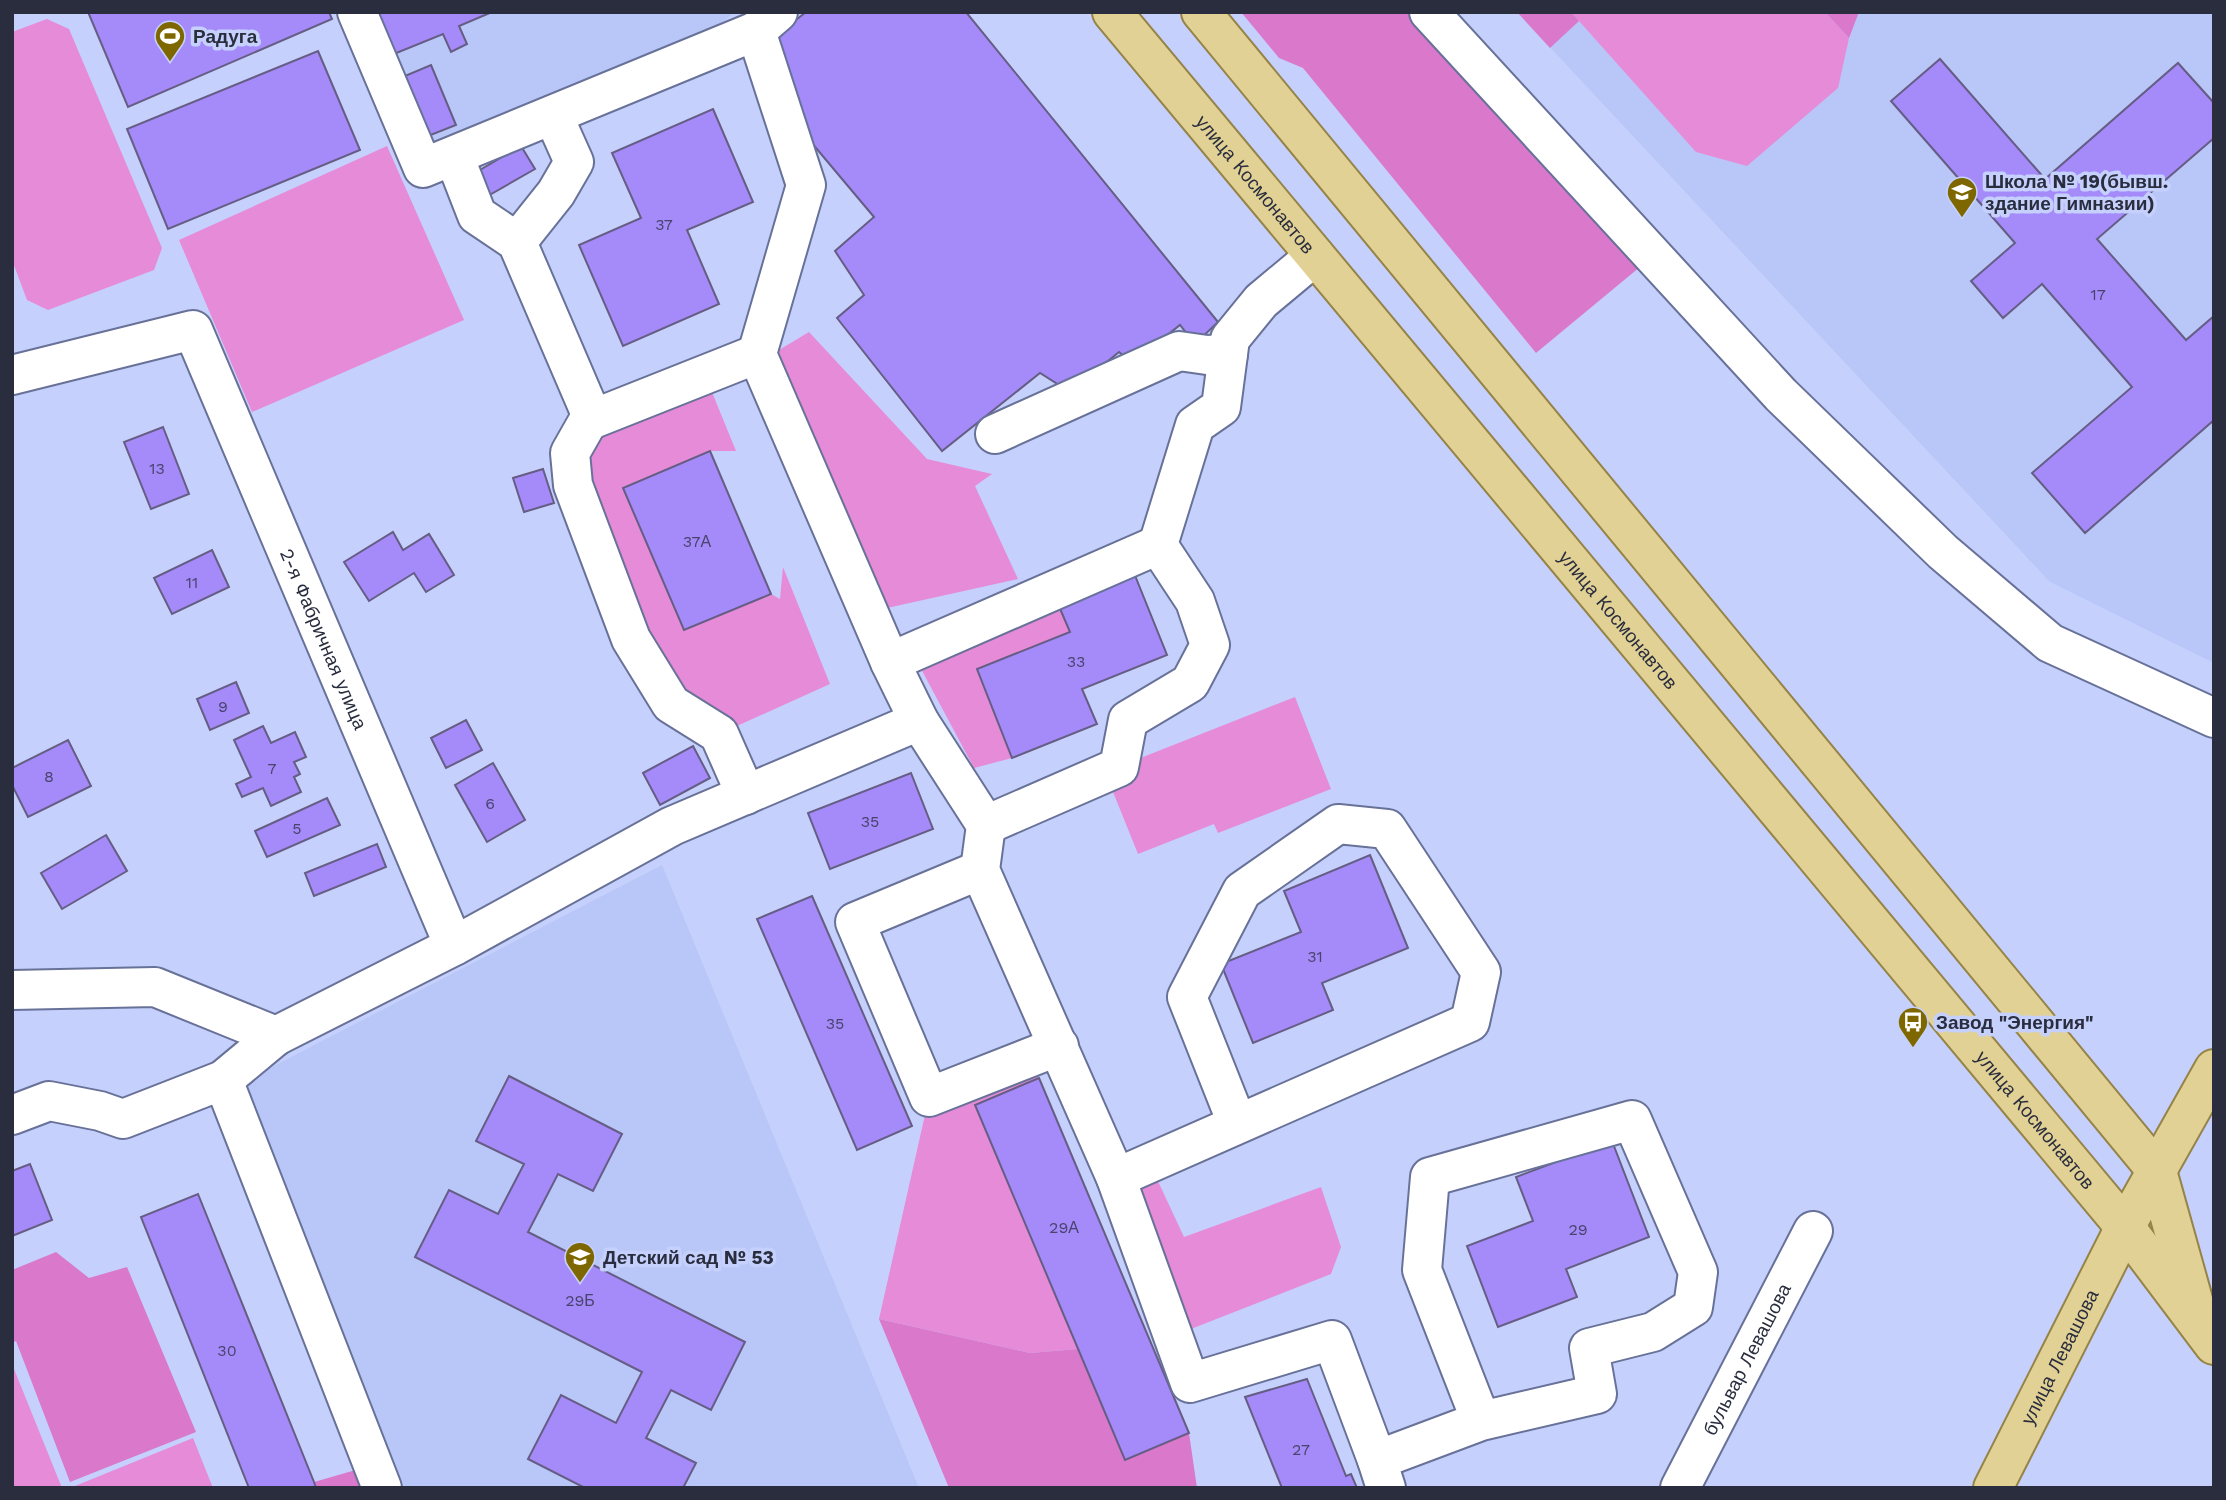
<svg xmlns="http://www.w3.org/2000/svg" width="2226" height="1500" font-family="'Work Sans',sans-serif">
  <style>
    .built { fill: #b9c6f8 }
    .green { fill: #e68bd7 }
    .forest { fill: #da78cb }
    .building { fill: #a58af9; stroke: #655d84; stroke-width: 2 }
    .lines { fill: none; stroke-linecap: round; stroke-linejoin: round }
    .minor-casing { stroke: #687198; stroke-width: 42 }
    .major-casing { stroke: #958347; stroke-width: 42 }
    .minor { stroke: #fff; stroke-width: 38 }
    .major { stroke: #e2d194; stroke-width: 38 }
    .labels { text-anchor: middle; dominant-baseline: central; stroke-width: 7; stroke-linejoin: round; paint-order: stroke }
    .number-label { font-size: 16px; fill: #48446d }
    .poi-label { font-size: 19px; font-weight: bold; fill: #292d3e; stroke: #c5d1fc; text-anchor: start }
    .street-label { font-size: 19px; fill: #292d3e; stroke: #c5d1fc }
  </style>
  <rect width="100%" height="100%" fill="#c5d1fc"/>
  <g class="built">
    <polygon points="347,12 735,12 714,29 419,180"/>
    <polygon points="1517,12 2214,12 2214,663 2050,582"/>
    <polygon points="662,865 919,1488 405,1488 245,1081"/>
  </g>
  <g class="green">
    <polygon points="1571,12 1825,12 1849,38 1838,88 1747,166 1696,152"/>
    <polygon points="47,19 69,29 162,248 154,270 48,310 27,300 12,260 12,32"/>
    <polygon points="387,146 464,320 252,412 179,240"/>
    <polygon points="809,332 927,459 992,474 975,486 1018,579 869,612 764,370 779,350"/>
    <polygon points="705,375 736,451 710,451 624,489 684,630 771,594 780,599 783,567 830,684 719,734 671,704 574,485 591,416"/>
    <polygon points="1058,604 1070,632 977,669 1012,758 974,768 912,652"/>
    <polygon points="1295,697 1331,789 1218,833 1214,824 1138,854 1105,772"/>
    <polygon points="1025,1059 1039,1078 975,1105 1078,1349 1030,1353 879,1319 929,1097"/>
    <polygon points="1149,1162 1184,1237 1321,1187 1341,1247 1331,1274 1173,1336 1116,1178"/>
    <polygon points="12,1364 62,1488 12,1488"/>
    <polygon points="193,1438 213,1488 70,1488"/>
  </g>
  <g class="forest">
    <polygon points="1241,12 1428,12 1652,257 1536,353 1303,68 1279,58"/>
    <polygon points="1517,12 1571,12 1579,21 1550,48"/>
    <polygon points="1825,12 1859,12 1849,38"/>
    <polygon points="56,1252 89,1278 127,1267 196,1432 70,1482 16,1341 12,1343 12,1270"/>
    <polygon points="879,1319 1030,1353 1078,1349 1125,1459 1189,1433 1197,1488 949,1488"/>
    <polygon points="373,1465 382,1488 316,1488 314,1482"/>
  </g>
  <g class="building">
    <polygon points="88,12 329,12 332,19 128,107"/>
    <polygon points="376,12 492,12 459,26 467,44 451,52 443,34 394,54"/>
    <polygon points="806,12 966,12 1218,322 1195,344 1180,325 1132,363 1119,352 1070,392 1040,373 942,451 837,318 864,295 835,251 874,217 800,129 773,38"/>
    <polygon points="318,51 360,150 168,229 127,129"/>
    <polygon points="1940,59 2045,179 2178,63 2214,103 2214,138 2097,239 2186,340 2214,316 2214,420 2085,533 2032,473 2132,387 2042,284 2003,318 1971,281 2015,243 1891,101"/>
    <polygon points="431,65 456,125 418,140 393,81"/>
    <polygon points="713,109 753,202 687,230 719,304 623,346 579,245 641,218 612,153"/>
    <polygon points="521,146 535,169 486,197 473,174"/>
    <polygon points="163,427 189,494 151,509 124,442"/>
    <polygon points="710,451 771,594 684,630 623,488"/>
    <polygon points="543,469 554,503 524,512 513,478"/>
    <polygon points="393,532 403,550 429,534 454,575 426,592 414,573 369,601 344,562"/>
    <polygon points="212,550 229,587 172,614 154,578"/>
    <polygon points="1134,573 1167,655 1082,689 1097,724 1012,758 977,669 1070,632 1058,604"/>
    <polygon points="236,682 249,713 210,730 197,699"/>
    <polygon points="466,720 482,750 446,768 431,738"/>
    <polygon points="263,726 271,743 295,732 306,757 294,762 300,774 294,777 301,792 271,806 263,788 242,797 236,784 251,777 234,740"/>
    <polygon points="68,740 91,786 28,817 12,785 12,768"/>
    <polygon points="693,746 710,778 660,805 643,773"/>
    <polygon points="493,763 525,820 487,842 455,785"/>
    <polygon points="911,773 933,829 830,869 808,813"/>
    <polygon points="327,798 340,825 267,857 255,831"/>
    <polygon points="106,835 127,871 62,909 41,873"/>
    <polygon points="377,844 386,867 314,896 305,873"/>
    <polygon points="1370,855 1408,948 1322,983 1333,1010 1253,1043 1221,964 1301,932 1284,891"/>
    <polygon points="812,896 912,1126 857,1150 757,919"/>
    <polygon points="509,1076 622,1134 593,1191 558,1174 528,1232 745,1342 711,1410 671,1390 646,1438 696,1463 683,1488 585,1488 528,1459 561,1395 616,1423 642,1372 415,1257 449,1190 498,1214 524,1164 476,1141"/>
    <polygon points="1039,1078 1189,1433 1125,1460 975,1105"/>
    <polygon points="1612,1141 1649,1237 1566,1269 1577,1297 1498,1327 1467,1246 1533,1221 1516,1177"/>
    <polygon points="30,1164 52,1220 12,1236 12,1171"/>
    <polygon points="198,1194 314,1482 316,1488 249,1488 141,1217"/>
    <polygon points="1307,1379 1346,1476 1351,1474 1357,1488 1282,1488 1245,1397"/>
  </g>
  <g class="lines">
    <g class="minor-casing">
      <g id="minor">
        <polyline points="357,12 423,168 756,31 778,12"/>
        <polyline points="1429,12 1781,395 1943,552 2050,643 2214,718"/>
        <polyline points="756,31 806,185 757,354 890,662"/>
        <polyline points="454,156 477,215 517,242 593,419 757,354"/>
        <polyline points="517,242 556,193 574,162 553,115"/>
        <path id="s1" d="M12,375L193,330L454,946"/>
        <polyline points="591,416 570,453 573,485 631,639 671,704 719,734 746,795"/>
        <polyline points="995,434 1179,351 1207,355 1228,354"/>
        <polyline points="1158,545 890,662 919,721 986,825 980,870 1116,1178 1190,1383 1332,1340 1377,1460"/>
        <polyline points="986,825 1119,767 1128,720 1190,683 1210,645 1195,601 1158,545 1195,425 1221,407 1230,339 1261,301 1315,256"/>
        <polyline points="980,870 855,922 929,1097 1059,1046"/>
        <polyline points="12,990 155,987 276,1036 223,1080 123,1119 100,1111 49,1101 12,1115"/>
        <polyline points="276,1036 454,946 672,826 919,721"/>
        <polyline points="223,1080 382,1488"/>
        <polyline points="1116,1178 1470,1022 1481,972 1387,829 1338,824 1242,891 1187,997 1237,1123"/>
        <polyline points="1386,1488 1377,1460 1481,1421 1597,1394 1589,1348 1653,1332 1693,1307 1698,1272 1632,1120 1430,1177 1422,1270 1481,1421"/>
        <path id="s2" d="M1680,1488L1813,1231"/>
      </g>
    </g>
    <g class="major-casing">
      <g id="major">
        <path id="s3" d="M1112,12L2125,1227L2214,1345"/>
        <polyline points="1201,12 2157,1171 2195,1307"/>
        <path id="s4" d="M1993,1488L2125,1227L2214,1069"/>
      </g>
    </g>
    <use href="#minor" class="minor"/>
    <use href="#major" class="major"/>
  </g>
  <defs>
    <g id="stadium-pin" transform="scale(1.575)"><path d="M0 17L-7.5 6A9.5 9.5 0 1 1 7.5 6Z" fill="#7f6700" stroke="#c5d1fc"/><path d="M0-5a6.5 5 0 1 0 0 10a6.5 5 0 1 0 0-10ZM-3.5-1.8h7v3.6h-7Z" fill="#fff"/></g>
    <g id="school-pin" transform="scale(1.575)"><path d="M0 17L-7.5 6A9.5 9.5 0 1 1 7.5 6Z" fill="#7f6700" stroke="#c5d1fc"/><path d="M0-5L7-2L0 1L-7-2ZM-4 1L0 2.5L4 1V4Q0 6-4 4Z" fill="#fff"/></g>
    <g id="bus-pin" transform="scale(1.575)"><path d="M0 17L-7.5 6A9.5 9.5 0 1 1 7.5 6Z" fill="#7f6700" stroke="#c5d1fc"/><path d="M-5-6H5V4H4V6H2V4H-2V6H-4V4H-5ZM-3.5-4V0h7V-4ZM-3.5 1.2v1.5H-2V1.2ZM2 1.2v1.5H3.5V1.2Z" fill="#fff"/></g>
  </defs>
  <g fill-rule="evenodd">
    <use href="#stadium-pin" x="170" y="36"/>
    <use href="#school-pin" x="1962" y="192"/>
    <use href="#bus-pin" x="1913" y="1022"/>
    <use href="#school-pin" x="580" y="1257"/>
  </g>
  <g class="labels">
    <g class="number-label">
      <text x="664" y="224">37</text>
      <text x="2098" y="294">17</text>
      <text x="157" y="468">13</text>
      <text x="697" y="541">37А</text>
      <text x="192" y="582">11</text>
      <text x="1076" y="661">33</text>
      <text x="223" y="706">9</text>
      <text x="272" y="768">7</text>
      <text x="49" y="776">8</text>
      <text x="490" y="803">6</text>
      <text x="870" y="821">35</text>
      <text x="297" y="828">5</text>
      <text x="1315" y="956">31</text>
      <text x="835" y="1023">35</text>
      <text x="1064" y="1227">29А</text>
      <text x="1578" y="1229">29</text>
      <text x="580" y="1300">29Б</text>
      <text x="227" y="1350">30</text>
      <text x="1301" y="1449">27</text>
    </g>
    <g class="poi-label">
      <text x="193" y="36">Радуга</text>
      <text x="1985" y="181">Школа № 19(бывш.<tspan x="1985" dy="22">здание Гимназии)</tspan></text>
      <text x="1936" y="1022">Завод "Энергия"</text>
      <text x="603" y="1257">Детский сад № 53</text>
    </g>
    <g class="street-label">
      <text stroke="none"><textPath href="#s3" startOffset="224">улица Космонавтов</textPath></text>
      <text stroke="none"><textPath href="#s3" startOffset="791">улица Космонавтов</textPath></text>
      <text stroke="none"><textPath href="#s1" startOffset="522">2-я Фабричная улица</textPath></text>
      <text stroke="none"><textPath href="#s3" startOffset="1442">улица Космонавтов</textPath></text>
      <text stroke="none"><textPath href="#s4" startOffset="147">улица Левашова</textPath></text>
      <text stroke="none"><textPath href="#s2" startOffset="145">бульвар Левашова</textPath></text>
    </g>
  </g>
  <rect width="2226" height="1500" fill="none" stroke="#292d3e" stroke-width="28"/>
</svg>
